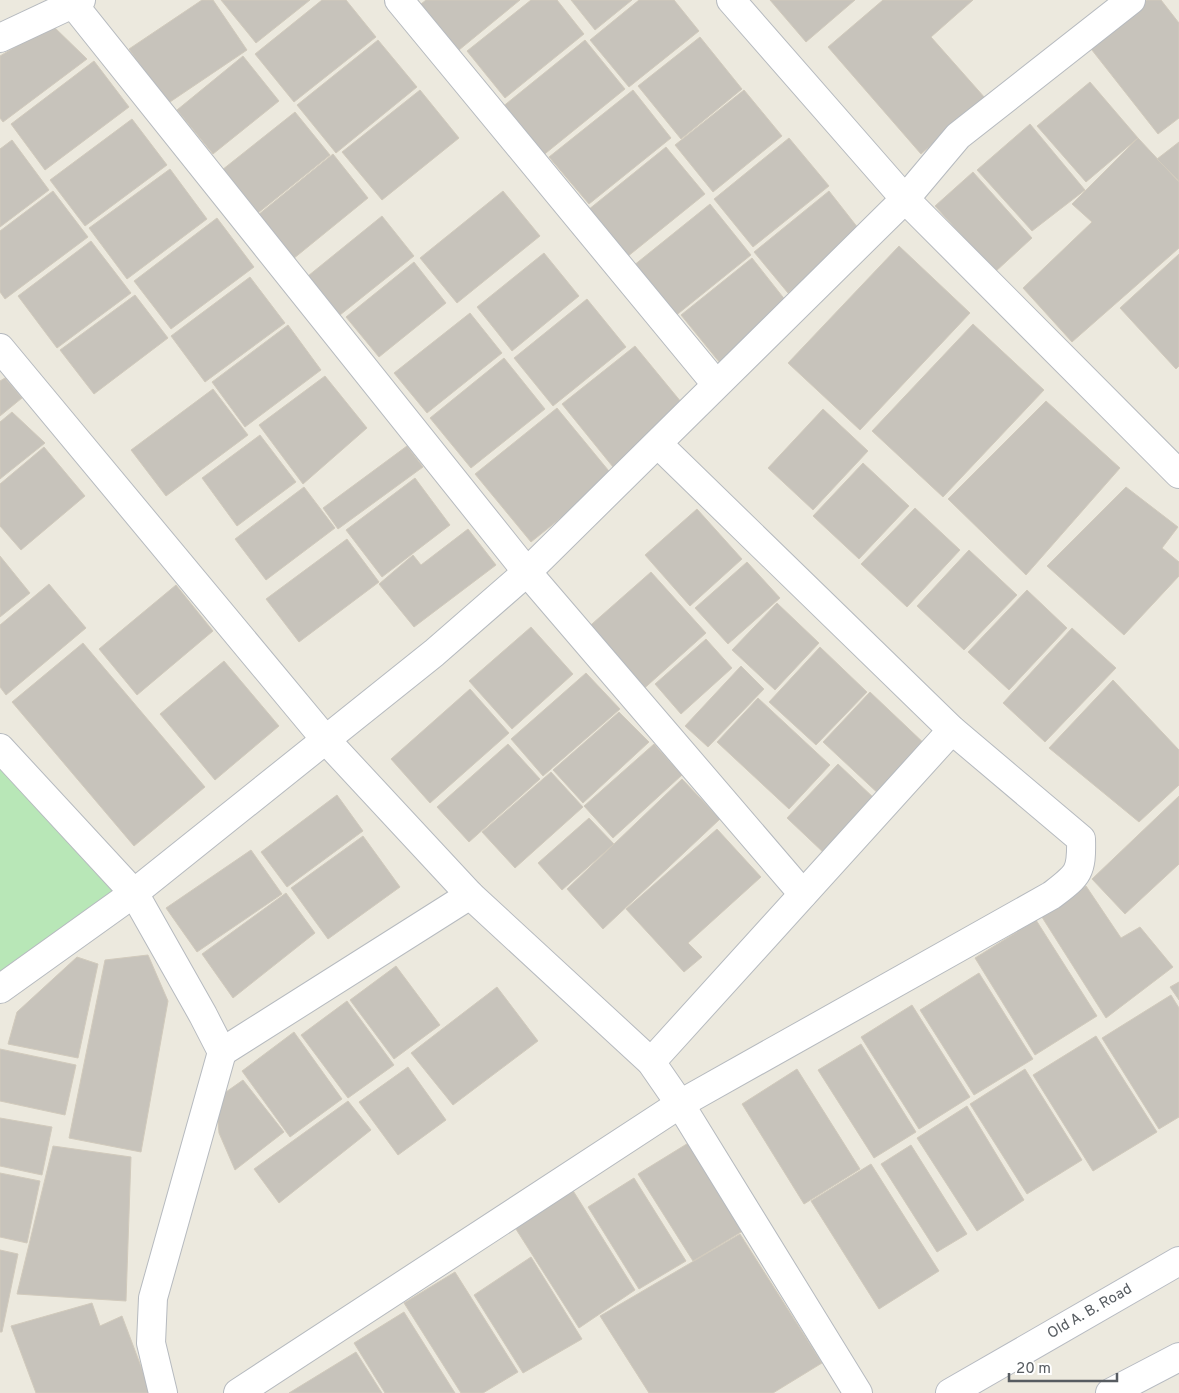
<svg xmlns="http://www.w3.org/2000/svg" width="1179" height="1393" font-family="Overpass,sans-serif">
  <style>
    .green { fill: #b8e7b7 }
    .building { fill: #c7c3bb; stroke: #d1cabc }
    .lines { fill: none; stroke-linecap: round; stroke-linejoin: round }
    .minor-casing { stroke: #b6babf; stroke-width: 30 }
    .secondary-casing { stroke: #b7bbc2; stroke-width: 30 }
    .minor { stroke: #fff; stroke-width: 28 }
    .secondary { stroke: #fff; stroke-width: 28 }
    .labels { text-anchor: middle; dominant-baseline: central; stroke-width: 5; stroke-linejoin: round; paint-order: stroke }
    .street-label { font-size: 15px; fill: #575c61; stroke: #fff }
  </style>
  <rect width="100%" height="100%" fill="#ece9de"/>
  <polygon class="green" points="0,748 134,893 0,989"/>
  <g class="building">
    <polygon points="202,0 213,0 247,50 167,104 129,49"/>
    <polygon points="221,0 310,0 256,43"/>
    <polygon points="322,0 346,0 376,37 294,102 255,54"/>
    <polygon points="426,0 520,0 459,50 421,4"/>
    <polygon points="531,0 557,0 584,34 505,98 467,51"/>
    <polygon points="571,0 632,0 595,30"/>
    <polygon points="639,0 674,0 699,31 629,87 590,40"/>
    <polygon points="770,0 855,0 806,42"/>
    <polygon points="883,0 973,0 931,37 985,98 921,154 828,47"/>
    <polygon points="1147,0 1161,0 1179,23 1179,118 1158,134 1088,45"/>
    <polygon points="52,25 87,59 3,122 0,118 0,56"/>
    <polygon points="700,37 742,89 681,139 638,86"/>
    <polygon points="378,40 417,87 336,153 297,105"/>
    <polygon points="585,40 625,89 541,157 501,108"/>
    <polygon points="243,56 279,101 213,154 177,110"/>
    <polygon points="94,61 129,107 45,170 11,124"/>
    <polygon points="1090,82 1138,138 1086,182 1037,126"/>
    <polygon points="420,90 459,138 382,200 342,152"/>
    <polygon points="633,90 671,138 589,204 549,157"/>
    <polygon points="744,90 782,136 713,192 675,145"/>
    <polygon points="295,112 330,155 258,213 222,170"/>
    <polygon points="132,119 167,165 85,226 50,180"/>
    <polygon points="1030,124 1085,190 1032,231 977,170"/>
    <polygon points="789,138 829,186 753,247 714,199"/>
    <polygon points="1138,138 1179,182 1179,248 1072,342 1023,288 1092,222 1072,204"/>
    <polygon points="12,140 49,190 0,227 0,149"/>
    <polygon points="1179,142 1179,181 1157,159"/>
    <polygon points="666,147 705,194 627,257 588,210"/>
    <polygon points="333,154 368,198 293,259 258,215"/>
    <polygon points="170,169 207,219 127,279 89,228"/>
    <polygon points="973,172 1032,238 995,272 935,206"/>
    <polygon points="53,191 88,237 5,299 0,292 0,231"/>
    <polygon points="503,191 540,236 457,303 420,258"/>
    <polygon points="829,191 862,233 788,293 754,252"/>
    <polygon points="710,204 751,255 674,317 633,266"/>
    <polygon points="382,216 414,256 340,315 308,276"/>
    <polygon points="217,218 254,267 171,329 134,281"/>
    <polygon points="91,241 131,293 57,348 18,296"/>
    <polygon points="899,246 970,313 860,430 788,363"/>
    <polygon points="544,253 579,296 512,351 477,307"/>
    <polygon points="1179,254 1179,366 1176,369 1120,308"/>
    <polygon points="752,258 790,306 720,363 681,315"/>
    <polygon points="414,262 446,303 379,357 346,317"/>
    <polygon points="250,277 285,323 205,382 171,336"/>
    <polygon points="135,295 168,338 94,394 60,350"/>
    <polygon points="587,299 626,347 553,406 514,358"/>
    <polygon points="470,313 502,353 427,413 394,373"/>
    <polygon points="973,324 1044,390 943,497 872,431"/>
    <polygon points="288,325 321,370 245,427 212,382"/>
    <polygon points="635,346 686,408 613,467 562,404"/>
    <polygon points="504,358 545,409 471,468 430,418"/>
    <polygon points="325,376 367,428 303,484 259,425"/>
    <polygon points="5,378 22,398 0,416 0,381"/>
    <polygon points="213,389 248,435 166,496 131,450"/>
    <polygon points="1046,401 1120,468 1026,575 948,499"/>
    <polygon points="557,408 613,476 531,542 475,474"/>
    <polygon points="823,409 868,451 813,510 768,468"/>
    <polygon points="12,412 45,443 0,479 0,422"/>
    <polygon points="260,435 296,482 237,526 202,478"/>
    <polygon points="407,446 423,467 338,529 323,508"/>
    <polygon points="44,447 85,496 21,550 0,526 0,484"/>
    <polygon points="863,463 909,506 859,559 813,516"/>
    <polygon points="415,478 450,525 382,577 346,530"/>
    <polygon points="304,487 335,528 266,580 235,539"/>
    <polygon points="1126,487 1178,527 1162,548 1179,562 1179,576 1124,635 1047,566"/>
    <polygon points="915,508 960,550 907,607 861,564"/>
    <polygon points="697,509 742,559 690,606 645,555"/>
    <polygon points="468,529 496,565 414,627 379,584 413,555 421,565"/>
    <polygon points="347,539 379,582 299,642 266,599"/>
    <polygon points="969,550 1017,595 964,650 917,606"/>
    <polygon points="0,556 30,593 0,617"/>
    <polygon points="747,562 780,598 728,644 695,608"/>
    <polygon points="651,572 706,633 639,693 584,631"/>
    <polygon points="49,584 86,628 6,695 0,687 0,625"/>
    <polygon points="176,585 213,631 137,695 99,649"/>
    <polygon points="1027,590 1067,628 1009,690 968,652"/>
    <polygon points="777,603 819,643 775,690 732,650"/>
    <polygon points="531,627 573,674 512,729 469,681"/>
    <polygon points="1072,628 1116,668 1045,742 1003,703"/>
    <polygon points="706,639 732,668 681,714 655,684"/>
    <polygon points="83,643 205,787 134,846 12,702"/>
    <polygon points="820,647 867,692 816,745 769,702"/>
    <polygon points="224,661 279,726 215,780 160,714"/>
    <polygon points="741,666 764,689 708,747 685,726"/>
    <polygon points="586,673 620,709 543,776 511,739"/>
    <polygon points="1113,680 1179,750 1179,785 1139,822 1049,748"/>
    <polygon points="470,689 509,733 430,803 391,759"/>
    <polygon points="870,692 929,748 882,797 823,742"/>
    <polygon points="758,698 830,765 789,809 717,742"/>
    <polygon points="619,712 649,742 583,803 553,770"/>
    <polygon points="508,744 540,779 469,842 437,807"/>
    <polygon points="654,744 682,775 613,838 584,806"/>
    <polygon points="838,764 876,800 825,854 787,818"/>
    <polygon points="551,772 583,807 515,868 482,832"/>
    <polygon points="682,779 720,819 603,929 567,889"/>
    <polygon points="337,795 363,831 287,887 261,852"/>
    <polygon points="1179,796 1179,864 1125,914 1092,879"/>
    <polygon points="589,818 614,844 562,890 538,863"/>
    <polygon points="717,829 761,877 688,943 702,957 684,972 626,909"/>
    <polygon points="363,836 400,887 328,939 291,888"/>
    <polygon points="251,850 282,894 197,952 166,908"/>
    <polygon points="1086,886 1121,938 1140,927 1173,967 1106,1018 1040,914"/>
    <polygon points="286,893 315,933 233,998 202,954"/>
    <polygon points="1036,920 1097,1016 1035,1055 975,958"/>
    <polygon points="148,955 168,1001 141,1152 69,1138 105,960"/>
    <polygon points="77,957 98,964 78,1058 8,1044 17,1012"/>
    <polygon points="396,966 440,1025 394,1059 350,1000"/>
    <polygon points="979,973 1033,1059 974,1095 920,1010"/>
    <polygon points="1179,982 1179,1000 1170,987"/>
    <polygon points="497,987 538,1041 453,1105 411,1053"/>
    <polygon points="1171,995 1179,1008 1179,1117 1159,1129 1102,1038"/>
    <polygon points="347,1001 394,1065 348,1098 301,1035"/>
    <polygon points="912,1005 970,1097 919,1129 861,1037"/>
    <polygon points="294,1032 342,1099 290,1137 242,1071"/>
    <polygon points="1096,1036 1157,1132 1093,1171 1033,1075"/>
    <polygon points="861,1044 916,1132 874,1158 818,1070"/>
    <polygon points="0,1049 76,1065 65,1115 0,1101"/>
    <polygon points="408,1067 446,1120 398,1155 359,1102"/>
    <polygon points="797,1069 860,1169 804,1204 742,1104"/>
    <polygon points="1025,1069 1082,1160 1027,1194 970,1104"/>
    <polygon points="243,1080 284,1132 235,1170 219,1133 216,1099"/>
    <polygon points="348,1101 371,1130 279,1203 254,1169"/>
    <polygon points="967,1106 1024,1200 977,1231 917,1138"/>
    <polygon points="0,1118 52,1127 42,1175 0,1166"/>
    <polygon points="690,1142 746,1229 693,1261 638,1174"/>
    <polygon points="911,1145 967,1234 937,1252 881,1164"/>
    <polygon points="53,1146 131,1157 126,1301 17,1294"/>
    <polygon points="871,1164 939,1271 879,1309 811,1201"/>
    <polygon points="0,1173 40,1181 27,1243 0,1237"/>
    <polygon points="634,1178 686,1261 639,1289 588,1207"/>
    <polygon points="572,1189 635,1290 579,1328 514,1226"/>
    <polygon points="740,1234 822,1363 773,1393 649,1393 600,1316"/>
    <polygon points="0,1250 18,1254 2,1332 0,1332"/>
    <polygon points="531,1257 582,1339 523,1373 474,1295"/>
    <polygon points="455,1272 518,1372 483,1393 461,1393 404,1303"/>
    <polygon points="92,1303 100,1326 122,1316 151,1393 36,1393 11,1326"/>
    <polygon points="404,1312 455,1393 385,1393 354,1343"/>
    <polygon points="356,1352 382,1393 289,1393"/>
  </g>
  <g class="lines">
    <g class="minor-casing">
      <g id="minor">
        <polyline points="399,0 716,384"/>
        <polyline points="731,0 905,199 1179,474"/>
        <polyline points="73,4 527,572 803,894"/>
        <polyline points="0,38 81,0"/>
        <polyline points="0,348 325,739 470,895 651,1062 680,1104 858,1393"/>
        <polyline points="0,748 134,893 203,1015 222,1052 153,1298 151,1343 163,1393"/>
        <polyline points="0,989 134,893 434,653 527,572 905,199 958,136 1131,0"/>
        <polyline points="222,1052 470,895"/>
        <polyline points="651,1062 952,730"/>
        <path d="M238,1393L680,1104L1052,895C1078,875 1082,873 1081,839L952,730L658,444"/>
      </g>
    </g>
    <g class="secondary-casing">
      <g id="secondary">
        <polyline points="950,1393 1179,1261"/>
        <polyline points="1110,1393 1179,1357"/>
      </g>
    </g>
    <use href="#minor" class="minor"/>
    <use href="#secondary" class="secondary"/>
  </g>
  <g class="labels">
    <g class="street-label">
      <text transform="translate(1090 1312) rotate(-30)">Old A. B. Road</text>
    </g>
  </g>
  <path d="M1009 1373v8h108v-8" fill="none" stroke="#575c61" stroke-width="2.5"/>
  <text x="1016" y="1373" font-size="15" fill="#575c61" stroke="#ffffff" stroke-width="4" paint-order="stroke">20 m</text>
</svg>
